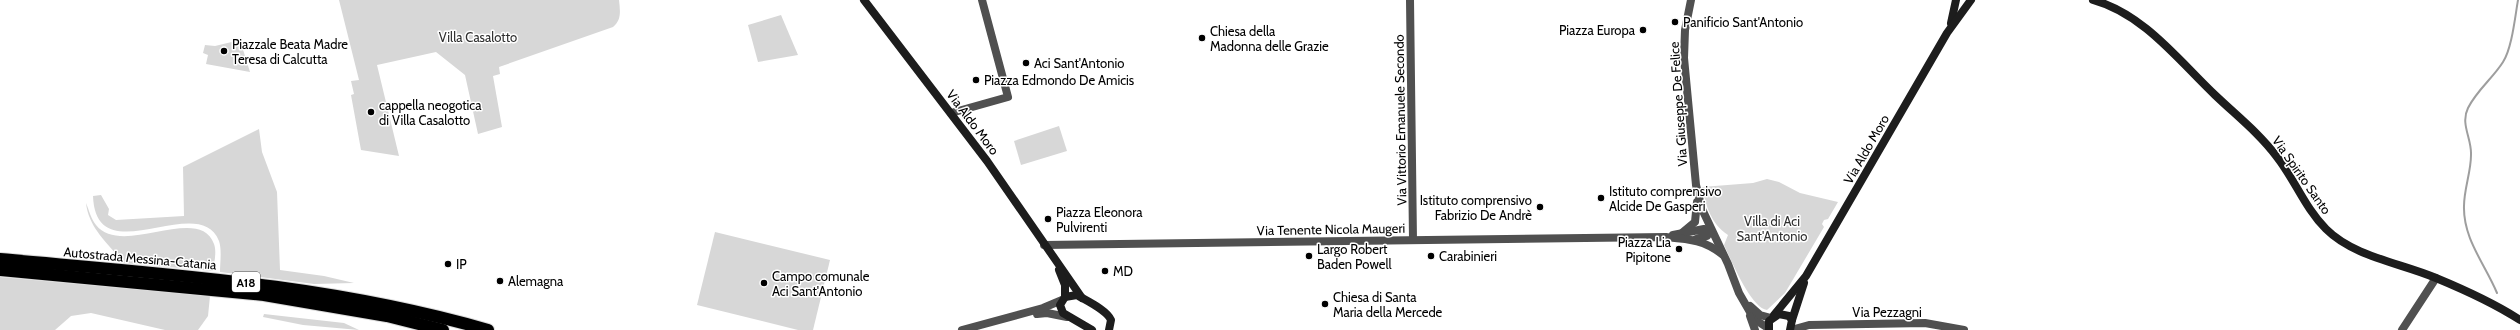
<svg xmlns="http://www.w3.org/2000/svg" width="2520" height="330" font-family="Cabin,sans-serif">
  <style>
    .green { fill: #d7d7d7 }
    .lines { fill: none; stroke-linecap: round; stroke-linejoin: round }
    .stream { stroke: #9e9e9e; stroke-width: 2 }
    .motorway-casing { stroke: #dbdbdb; stroke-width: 14 }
    .tertiary { stroke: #505050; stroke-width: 8 }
    .secondary { stroke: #1d1d1d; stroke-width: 8 }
    .motorway { stroke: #000; stroke-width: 12 }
    .poi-dot { fill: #000; stroke: #fff; stroke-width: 1.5 }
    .labels { text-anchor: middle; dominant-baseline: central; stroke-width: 3; stroke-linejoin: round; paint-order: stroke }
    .shield { fill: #fff; stroke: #4c4c4c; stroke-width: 1 }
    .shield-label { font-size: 12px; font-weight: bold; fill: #000 }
    .poi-label { font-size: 13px; fill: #000; stroke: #fff; text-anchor: start }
    .park-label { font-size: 13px; fill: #2e2e2e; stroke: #fff }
    .street-label { font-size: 13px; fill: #000; stroke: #fff }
  </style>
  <rect width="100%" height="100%" fill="#fff"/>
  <g class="green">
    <path d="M339,0H619C620,10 622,20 613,27L499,67L500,74L493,76L502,127L478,134L465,75L436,52L377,65L399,156L361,150L351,95L354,94L351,81L359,80Z"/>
    <polygon points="781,15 798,55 758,62 748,25"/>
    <polygon points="240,40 250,72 206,64 208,55 203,53 205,45 215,46"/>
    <polygon points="1059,126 1067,151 1021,165 1014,141"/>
    <path d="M259,129L262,152L277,192L280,270L324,276L354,283L314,284L220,272C220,263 222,250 219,241C199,190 96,275 93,196L101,195L109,209L108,215L116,220L184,216L183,167Z"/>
    <path d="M1767,179L1779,182L1800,193L1838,202L1828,219L1824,220L1822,224L1824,227L1785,293L1767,310C1751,308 1731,260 1724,245L1728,235C1711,224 1706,206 1702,187L1753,183Z"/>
    <path d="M86,203C89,210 91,219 96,225C122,258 199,203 214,244C217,252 214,263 213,271L124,263C108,243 89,229 86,203Z"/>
    <polygon points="715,232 830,260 813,330 798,330 697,305"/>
    <polygon points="0,277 210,296 208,316 198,330 165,330 91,313 71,316 55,330 0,330"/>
    <polygon points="264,314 344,323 359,330 303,325 263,317"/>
  </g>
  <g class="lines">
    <path class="stream" d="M2497,293C2485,264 2463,239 2464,206C2464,189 2471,172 2471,155C2472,139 2460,124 2468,108C2477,90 2493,78 2503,62C2512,48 2515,17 2518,0"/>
    <g class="motorway-casing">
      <g id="motorway">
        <path d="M0,259C164,274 329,284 488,330"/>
        <polyline points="0,270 264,295 387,316 443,330"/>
      </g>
    </g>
    <g class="tertiary">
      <polyline points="1410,0 1413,240"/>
      <polyline points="1691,0 1685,30 1684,58 1696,185 1702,209 1728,264 1739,293 1754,319 1768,328"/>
      <polyline points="951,113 1008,97 982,0"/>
      <polyline points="1683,232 1695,222 1697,202"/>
      <polyline points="1673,235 1704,229 1711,230 1707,236 1696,239"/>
      <path d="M1044,245L1666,237C1689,239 1705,240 1723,255"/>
      <polyline points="1750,306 1760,315 1771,318"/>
      <polyline points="1037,314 1047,313 1067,317"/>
      <polyline points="1750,316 1755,330"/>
      <polyline points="962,330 1043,308 1062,300"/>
      <polyline points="1791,330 1809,325 1925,323 1964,330"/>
      <polyline points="2402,330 2436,278"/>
    </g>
    <g class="secondary">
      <polyline points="864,0 987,161 1082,298"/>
      <path d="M2093,0C2144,14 2179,61 2215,95C2237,116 2259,133 2277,157C2295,180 2305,208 2326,229C2354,257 2401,263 2436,278C2465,290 2494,303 2520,320"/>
      <polyline points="1951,23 1956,0"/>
      <polyline points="1059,270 1065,285 1065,297"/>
      <polyline points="1774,315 1806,276 1947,33 1971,0"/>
      <polyline points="1792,320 1804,283"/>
      <path d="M1092,330L1063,313L1060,305L1065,297L1077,295C1087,301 1107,310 1111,320L1109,330"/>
      <polyline points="1769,330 1769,321 1779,314 1789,316 1792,320 1790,330"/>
    </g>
    <use href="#motorway" class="motorway"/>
  </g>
  <g class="poi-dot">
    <circle cx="1675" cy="22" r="4"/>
    <circle cx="1643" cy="30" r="4"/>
    <circle cx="1202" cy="38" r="4"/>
    <circle cx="224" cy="51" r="4"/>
    <circle cx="1026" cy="63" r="4"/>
    <circle cx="976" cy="80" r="4"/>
    <circle cx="371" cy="112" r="4"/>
    <circle cx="1601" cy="198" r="4"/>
    <circle cx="1540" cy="207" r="4"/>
    <circle cx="1048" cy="219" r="4"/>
    <circle cx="1679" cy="249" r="4"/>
    <circle cx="1309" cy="256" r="4"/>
    <circle cx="1431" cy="256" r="4"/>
    <circle cx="448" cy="264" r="4"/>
    <circle cx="1105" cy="271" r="4"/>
    <circle cx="500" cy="281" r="4"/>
    <circle cx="764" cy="283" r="4"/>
    <circle cx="1325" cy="304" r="4"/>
  </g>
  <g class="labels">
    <rect class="shield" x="232" y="272" width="28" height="20" rx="3"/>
    <g class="shield-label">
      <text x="246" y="282">A18</text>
    </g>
    <g class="poi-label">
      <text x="1683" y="22">Panificio Sant'Antonio</text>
      <text x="1635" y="30" text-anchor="end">Piazza Europa</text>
      <text x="1210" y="31">Chiesa della<tspan x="1210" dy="15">Madonna delle Grazie</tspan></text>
      <text x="232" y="44">Piazzale Beata Madre<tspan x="232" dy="15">Teresa di Calcutta</tspan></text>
      <text x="1034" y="63">Aci Sant'Antonio</text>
      <text x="984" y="80">Piazza Edmondo De Amicis</text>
      <text x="379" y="105">cappella neogotica<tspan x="379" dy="15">di Villa Casalotto</tspan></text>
      <text x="1609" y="191">Istituto comprensivo<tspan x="1609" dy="15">Alcide De Gasperi</tspan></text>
      <text x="1532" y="200" text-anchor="end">Istituto comprensivo<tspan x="1532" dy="15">Fabrizio De Andrè</tspan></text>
      <text x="1056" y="212">Piazza Eleonora<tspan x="1056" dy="15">Pulvirenti</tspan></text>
      <text x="1671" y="242" text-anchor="end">Piazza Lia<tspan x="1671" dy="15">Pipitone</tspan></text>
      <text x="1317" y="249">Largo Robert<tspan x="1317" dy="15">Baden Powell</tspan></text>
      <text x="1439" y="256">Carabinieri</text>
      <text x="456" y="264">IP</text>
      <text x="1113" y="271">MD</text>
      <text x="772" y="276">Campo comunale<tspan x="772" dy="15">Aci Sant'Antonio</tspan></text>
      <text x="508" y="281">Alemagna</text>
      <text x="1333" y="297">Chiesa di Santa<tspan x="1333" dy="15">Maria della Mercede</tspan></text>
    </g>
    <g class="park-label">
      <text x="478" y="37">Villa Casalotto</text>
      <text x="1772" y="221">Villa di Aci<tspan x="1772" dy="15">Sant'Antonio</tspan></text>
    </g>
    <g class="street-label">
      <text transform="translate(1678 104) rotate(-94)">Via Giuseppe De Felice</text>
      <text transform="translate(1400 120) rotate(-91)">Via Vittorio Emanuele Secondo</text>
      <text transform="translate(973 122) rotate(53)">Via Aldo Moro</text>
      <text transform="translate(1866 149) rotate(-60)">Via Aldo Moro</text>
      <text transform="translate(2302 175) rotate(55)">Via Spirito Santo</text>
      <text transform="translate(1331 229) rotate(-1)">Via Tenente Nicola Maugeri</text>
      <text transform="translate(140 258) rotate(5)">Autostrada Messina-Catania</text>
      <text x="1887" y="312">Via Pezzagni</text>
    </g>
  </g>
</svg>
